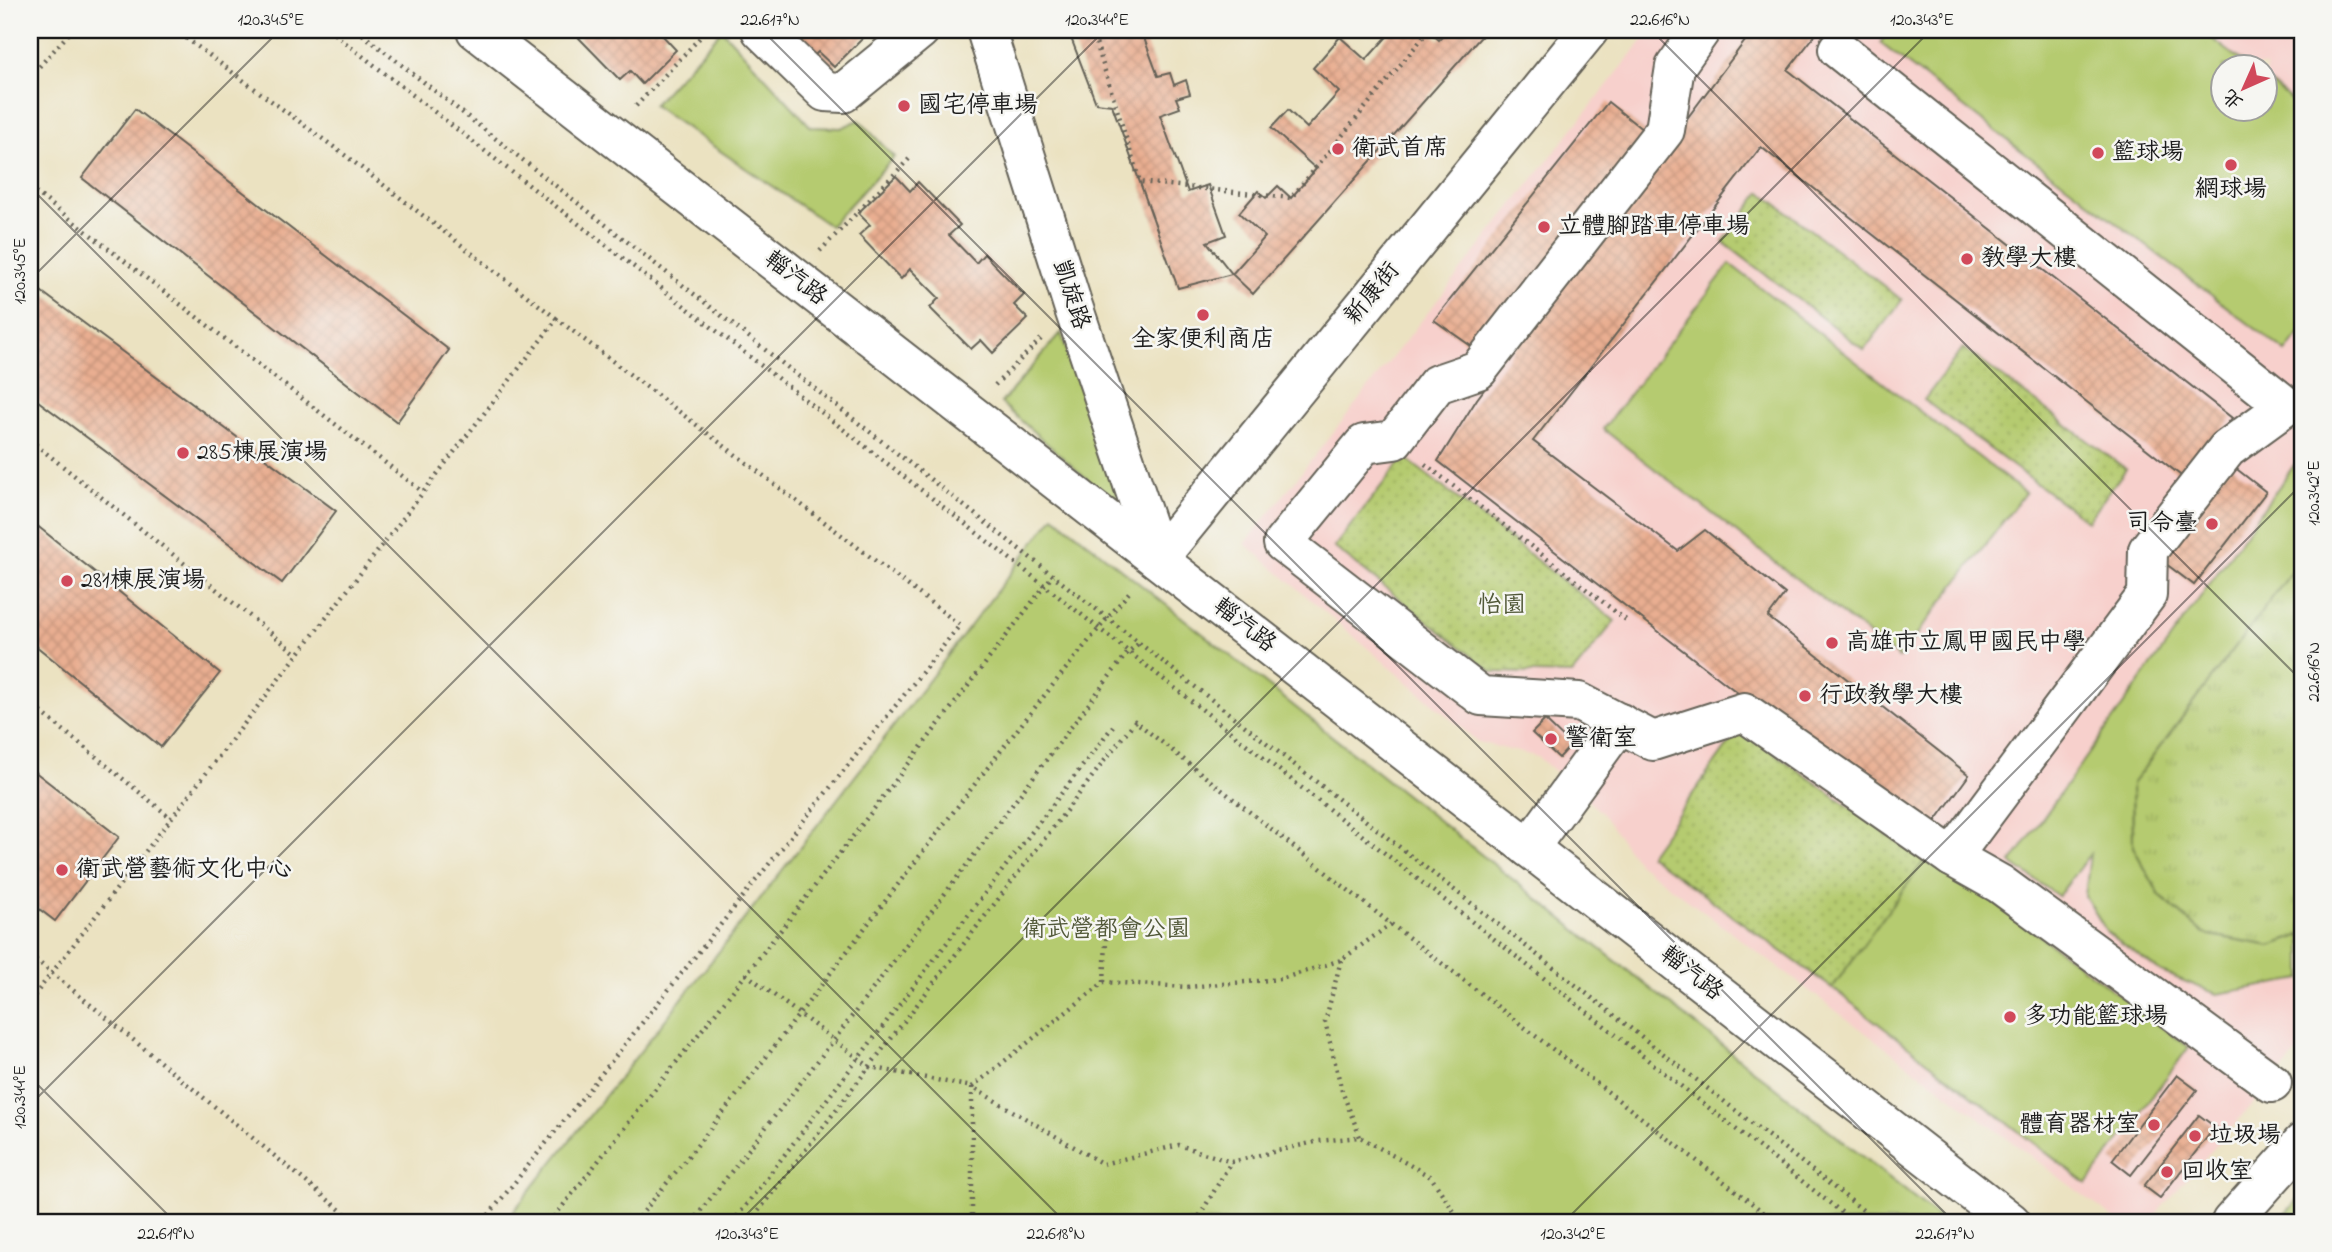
<svg xmlns="http://www.w3.org/2000/svg" width="2332" height="1252" font-family="'Indie Flower','LXGW WenKai TC',sans-serif">
  <style>
    .built { fill: #f7d0cc; fill-rule: evenodd }
    .grass { fill: url(#grass-tufts); stroke: #687446; stroke-width: 2 }
    .park { fill: #b5cb6f; stroke: #687446; stroke-width: 2 }
    .garden { fill: url(#garden-dots); stroke: #687446; stroke-width: 2 }
    .building { fill: url(#building-cross-hatch) }
    .lines { fill: none; stroke-linecap: round; stroke-linejoin: round }
    .minor-casing { stroke: #646156; stroke-width: 42 }
    .path { stroke: #646156; stroke-width: 4.5; stroke-dasharray: 2 5; stroke-linecap: butt }
    .minor { stroke: #fff; stroke-width: 38 }
    .ticks { fill: none; stroke: #1c1c1c; stroke-width: 2; stroke-opacity: 0.45 }
    .poi-dot { fill: #d1495b; stroke: #f6f6f2; stroke-width: 2.5 }
    .labels { text-anchor: middle; dominant-baseline: central; stroke-width: 5; stroke-linejoin: round; paint-order: stroke }
    .poi-label { font-size: 24px; fill: #1c1c1c; stroke: #f6f6f2; text-anchor: start }
    .street-label { font-size: 24px; fill: #1c1c1c; stroke: #f6f6f2 }
    .park-label { font-size: 24px; fill: #525939; stroke: #f6f6f2 }
    .neatline { fill: none; stroke: #1c1c1c; stroke-width: 2.5 }
    .ticks-label { font-size: 18px; text-anchor: middle; fill: #1c1c1c }
  </style>
  <defs>
    <pattern id="grass-tufts" width="24" height="20" patternUnits="userSpaceOnUse" patternTransform="scale(1.75)"><rect width="24" height="20" fill="#b5cb6f"/><path d="M3 7l-1-3M5 7V3M7 7l1-3M15 17l-1-3M17 17v-4M19 17l1-3" fill="none" stroke="#9bae60"/></pattern>
    <pattern id="garden-dots" width="8" height="8" patternUnits="userSpaceOnUse" patternTransform="scale(1.75)"><rect width="8" height="8" fill="#b5cb6f"/><path d="M2 2h.1M6 6h.1" fill="none" stroke="#9bae60" stroke-width="1.8" stroke-linecap="round"/></pattern>
    <pattern id="building-cross-hatch" width="8" height="8" patternUnits="userSpaceOnUse" patternTransform="scale(1.75)"><rect width="8" height="8" fill="#e9ae91"/><path d="M0 0l8 8M0 8l8-8" fill="none" stroke="#c7957c"/></pattern>
  </defs>
  <rect width="100%" height="100%" fill="#f6f6f2"/>
  <filter id="ink" filterUnits="userSpaceOnUse"><feTurbulence type="fractalNoise" baseFrequency=".0143" numOctaves="2"/><feDisplacementMap in="SourceGraphic" scale="14" xChannelSelector="R" yChannelSelector="G"/><feConvolveMatrix kernelMatrix="1 2 1 2 8 2 1 2 1" color-interpolation-filters="sRGB"/></filter>
  <filter id="wash" filterUnits="userSpaceOnUse"><feTurbulence type="fractalNoise" baseFrequency=".00686" numOctaves="4" result="noise"/><feDisplacementMap in="SourceGraphic" scale="28" xChannelSelector="R" yChannelSelector="G"/><feGaussianBlur stdDeviation="1.57" result="paint"/><feColorMatrix in="noise" values="0 0 0 0 0 0 0 0 0 0 0 0 0 0 0 0 0 1.4 0 .05"/><feComposite in="paint" operator="in"/></filter>
  <g filter="url(#wash)">
    <rect width="100%" height="100%" fill="#ebe2c1"/>
    <path class="built" d="M1651,30H2302V1048L2149,1222H2119L1638,863L1601,812L1538,757L1478,742L1245,544ZM2224,66H2266V108H2224Z"/>
    <polygon class="grass" points="2302,558 2302,935 2271,946 2204,934 2160,896 2133,847 2132,784"/>
    <g class="park">
      <polygon points="722,30 811,127 841,128 859,120 894,157 830,226 653,105"/>
      <polygon points="1890,30 2201,30 2248,66 2224,66 2224,108 2266,108 2266,80 2302,108 2302,331 2286,352 1880,43"/>
      <polygon points="1730,264 2025,493 1899,658 1603,429"/>
      <polygon points="1061,333 1123,511 1001,403"/>
      <polygon points="2302,454 2302,558 2132,784 2133,847 2160,896 2204,934 2271,946 2302,935 2302,979 2217,994 2161,972 2107,932 2085,896 2090,854 2058,896 2011,863"/>
      <path d="M1054,516L1945,1222H505C691,989 874,754 1054,516Z"/>
      <polygon points="1924,861 1941,862 2189,1047 2087,1184 1832,988"/>
      <polygon points="2302,1195 2302,1222 2278,1222"/>
    </g>
    <g class="garden">
      <polygon points="1761,192 1902,300 1864,350 1723,242"/>
      <polygon points="1963,348 2126,469 2087,521 1924,400"/>
      <polygon points="1404,457 1615,621 1572,674 1492,672 1334,547"/>
      <polygon points="1740,728 1924,861 1832,988 1649,855"/>
    </g>
    <g id="blocks">
      <g class="building">
        <polygon points="588,30 669,30 663,36 676,50 642,84 630,71 620,80 579,38"/>
        <polygon points="783,30 863,30 867,34 834,67 818,52 812,58"/>
        <polygon points="1068,30 1141,30 1158,76 1170,73 1174,85 1186,80 1190,94 1176,98 1180,108 1160,115 1188,192 1208,185 1226,235 1207,242 1232,274 1178,288 1112,105 1096,103"/>
        <polygon points="1393,30 1428,30 1439,40 1448,30 1487,30 1253,294 1232,274 1265,237 1239,213 1258,191 1266,198 1278,186 1291,198 1316,169 1271,128 1288,110 1307,128 1339,92 1313,68 1340,37 1366,60"/>
        <polygon points="1738,30 1819,30 1788,70 2232,418 2184,478 1761,147 1533,441 1678,551 1705,530 1785,594 1768,617 1969,775 1924,837 1438,461 1477,399 1748,37"/>
        <polygon points="1608,102 1648,134 1484,355 1434,320"/>
        <polygon points="135,109 449,350 397,422 82,178"/>
        <polygon points="896,176 910,191 918,182 960,225 949,235 976,263 984,254 1024,295 1014,305 1028,319 993,353 981,340 971,349 930,308 939,298 910,269 901,279 859,235 870,225 858,213"/>
        <polygon points="30,283 336,511 282,583 30,395"/>
        <polygon points="2229,463 2266,492 2194,585 2157,557"/>
        <polygon points="30,520 220,673 161,747 30,641"/>
        <polygon points="1545,720 1571,745 1559,758 1532,733"/>
        <polygon points="30,768 119,837 55,921 30,902"/>
        <polygon points="2177,1075 2197,1090 2131,1175 2112,1160"/>
        <polygon points="2199,1115 2215,1127 2160,1198 2144,1186"/>
      </g>
    </g>
  </g>
  <g filter="url(#ink)">
    <use href="#blocks" fill-opacity="0" stroke="#646156" stroke-width="2"/>
    <g class="lines">
      <g class="minor-casing">
        <g id="minor">
          <polyline points="476,30 2011,1222"/>
          <polyline points="761,30 825,92 843,93 920,30"/>
          <polyline points="986,30 1073,306 1158,559"/>
          <polyline points="1701,30 1675,67 1665,130 1478,370 1437,384 1394,440 1364,444 1283,543 1481,696 1579,702 1653,741 1744,712 1952,857 2000,884 2272,1083"/>
          <polyline points="1838,49 2286,406 2227,449 2148,550 2147,595 1952,857"/>
          <polyline points="1158,559 1589,30"/>
          <polyline points="1529,848 1620,723"/>
          <polyline points="2231,1222 2302,1143"/>
        </g>
      </g>
      <g class="path">
        <polyline points="175,30 346,156 557,319"/>
        <polyline points="329,30 1045,586 1854,1222"/>
        <polyline points="357,30 1878,1222"/>
        <polyline points="1092,30 1140,182 1291,198 1429,30"/>
        <polyline points="30,77 72,30"/>
        <polyline points="636,106 707,30"/>
        <polyline points="30,188 423,492"/>
        <polyline points="820,251 909,159"/>
        <polyline points="995,385 1043,337"/>
        <polyline points="30,440 297,654"/>
        <polyline points="1425,464 1626,620"/>
        <polyline points="30,703 171,818"/>
        <polyline points="30,955 355,1222"/>
        <polyline points="1341,960 1325,1022 1342,1091 1360,1137"/>
        <polyline points="746,974 870,1067 972,1087 1104,982 1187,987 1281,979 1341,960 1391,924"/>
        <polyline points="1104,982 1107,922"/>
        <polyline points="30,1001 557,319 960,625 483,1222"/>
        <polyline points="550,1222 788,921 1053,575"/>
        <path d="M635,1222C806,1015 959,793 1132,589"/>
        <polyline points="692,1222 834,1040 1128,652 1138,644"/>
        <polyline points="733,1222 1113,726"/>
        <polyline points="750,1222 1135,721 1391,924 1776,1222"/>
        <polyline points="972,1222 972,1087 1103,1164 1179,1145 1231,1162 1319,1141 1360,1137 1431,1177 1461,1222"/>
        <polyline points="1196,1222 1231,1162"/>
        <polyline points="2298,1222 2302,1217"/>
      </g>
      <use href="#minor" class="minor"/>
    </g>
  </g>
  <path class="ticks" d="M762,30L1954,1222M1651,30L2302,681M30,187L1065,1222M30,280L280,30M30,1077L175,1222M30,1105L1105,30M739,1222L1931,30M1564,1222L2302,484"/>
  <g class="poi-dot">
    <circle cx="904" cy="106" r="7"/>
    <circle cx="1338" cy="149" r="7"/>
    <circle cx="2098" cy="153" r="7"/>
    <circle cx="2231" cy="165" r="7"/>
    <circle cx="1544" cy="227" r="7"/>
    <circle cx="1967" cy="259" r="7"/>
    <circle cx="1203" cy="315" r="7"/>
    <circle cx="183" cy="453" r="7"/>
    <circle cx="2212" cy="524" r="7"/>
    <circle cx="67" cy="581" r="7"/>
    <circle cx="1832" cy="643" r="7"/>
    <circle cx="1805" cy="696" r="7"/>
    <circle cx="1551" cy="739" r="7"/>
    <circle cx="62" cy="870" r="7"/>
    <circle cx="2010" cy="1017" r="7"/>
    <circle cx="2154" cy="1125" r="7"/>
    <circle cx="2195" cy="1136" r="7"/>
    <circle cx="2167" cy="1172" r="7"/>
  </g>
  <g class="labels">
    <g class="poi-label">
      <text x="918" y="106">國宅停車場</text>
      <text x="1352" y="149">衛武首席</text>
      <text x="2112" y="153">籃球場</text>
      <text x="2231" y="190" text-anchor="middle">網球場</text>
      <text x="1558" y="227">立體腳踏車停車場</text>
      <text x="1981" y="259">教學大樓</text>
      <text x="1203" y="340" text-anchor="middle">全家便利商店</text>
      <text x="197" y="453">285棟展演場</text>
      <text x="2198" y="524" text-anchor="end">司令臺</text>
      <text x="81" y="581">281棟展演場</text>
      <text x="1846" y="643">高雄市立鳳甲國民中學</text>
      <text x="1819" y="696">行政教學大樓</text>
      <text x="1565" y="739">警衛室</text>
      <text x="76" y="870">衛武營藝術文化中心</text>
      <text x="2024" y="1017">多功能籃球場</text>
      <text x="2140" y="1125" text-anchor="end">體育器材室</text>
      <text x="2209" y="1136">垃圾場</text>
      <text x="2181" y="1172">回收室</text>
    </g>
    <g class="street-label">
      <text transform="translate(795 279) rotate(38)">輜汽路</text>
      <text transform="translate(1373 294) rotate(-51)">新康街</text>
      <text transform="translate(1070 295) rotate(72)">凱旋路</text>
      <text transform="translate(1244 626) rotate(38)">輜汽路</text>
      <text transform="translate(1691 974) rotate(38)">輜汽路</text>
    </g>
    <g class="park-label">
      <text x="1502" y="606">怡園</text>
      <text x="1106" y="930">衛武營都會公園</text>
    </g>
  </g>
  <rect width="2332" height="1252" fill="none" stroke="#f6f6f2" stroke-width="77"/>
  <g transform="translate(2244 88) rotate(225)"><circle r="33" fill="#f6f6f2" stroke="#9f9f9c" stroke-width="2"/>
  <path d="M0-5L12 26L0 18L-12 26Z" fill="#d1495b"/>
  <text y="-10" font-size="19" font-weight="bold" text-anchor="middle" fill="#1c1c1c">北</text>
  </g>
  <rect x="38" y="38" width="2256" height="1176" class="neatline"/>
  <g class="ticks-label">
    <text x="271" y="25">120.345°E</text>
    <text x="770" y="25">22.617°N</text>
    <text x="1097" y="25">120.344°E</text>
    <text x="1660" y="25">22.616°N</text>
    <text x="1922" y="25">120.343°E</text>
    <text transform="translate(19 271) rotate(-90)" y="6">120.345°E</text>
    <text transform="translate(2313 493) rotate(-90)" y="6">120.342°E</text>
    <text transform="translate(2313 672) rotate(-90)" y="6">22.616°N</text>
    <text transform="translate(19 1097) rotate(-90)" y="6">120.344°E</text>
    <text x="166" y="1239">22.619°N</text>
    <text x="747" y="1239">120.343°E</text>
    <text x="1056" y="1239">22.618°N</text>
    <text x="1573" y="1239">120.342°E</text>
    <text x="1945" y="1239">22.617°N</text>
  </g>
</svg>
